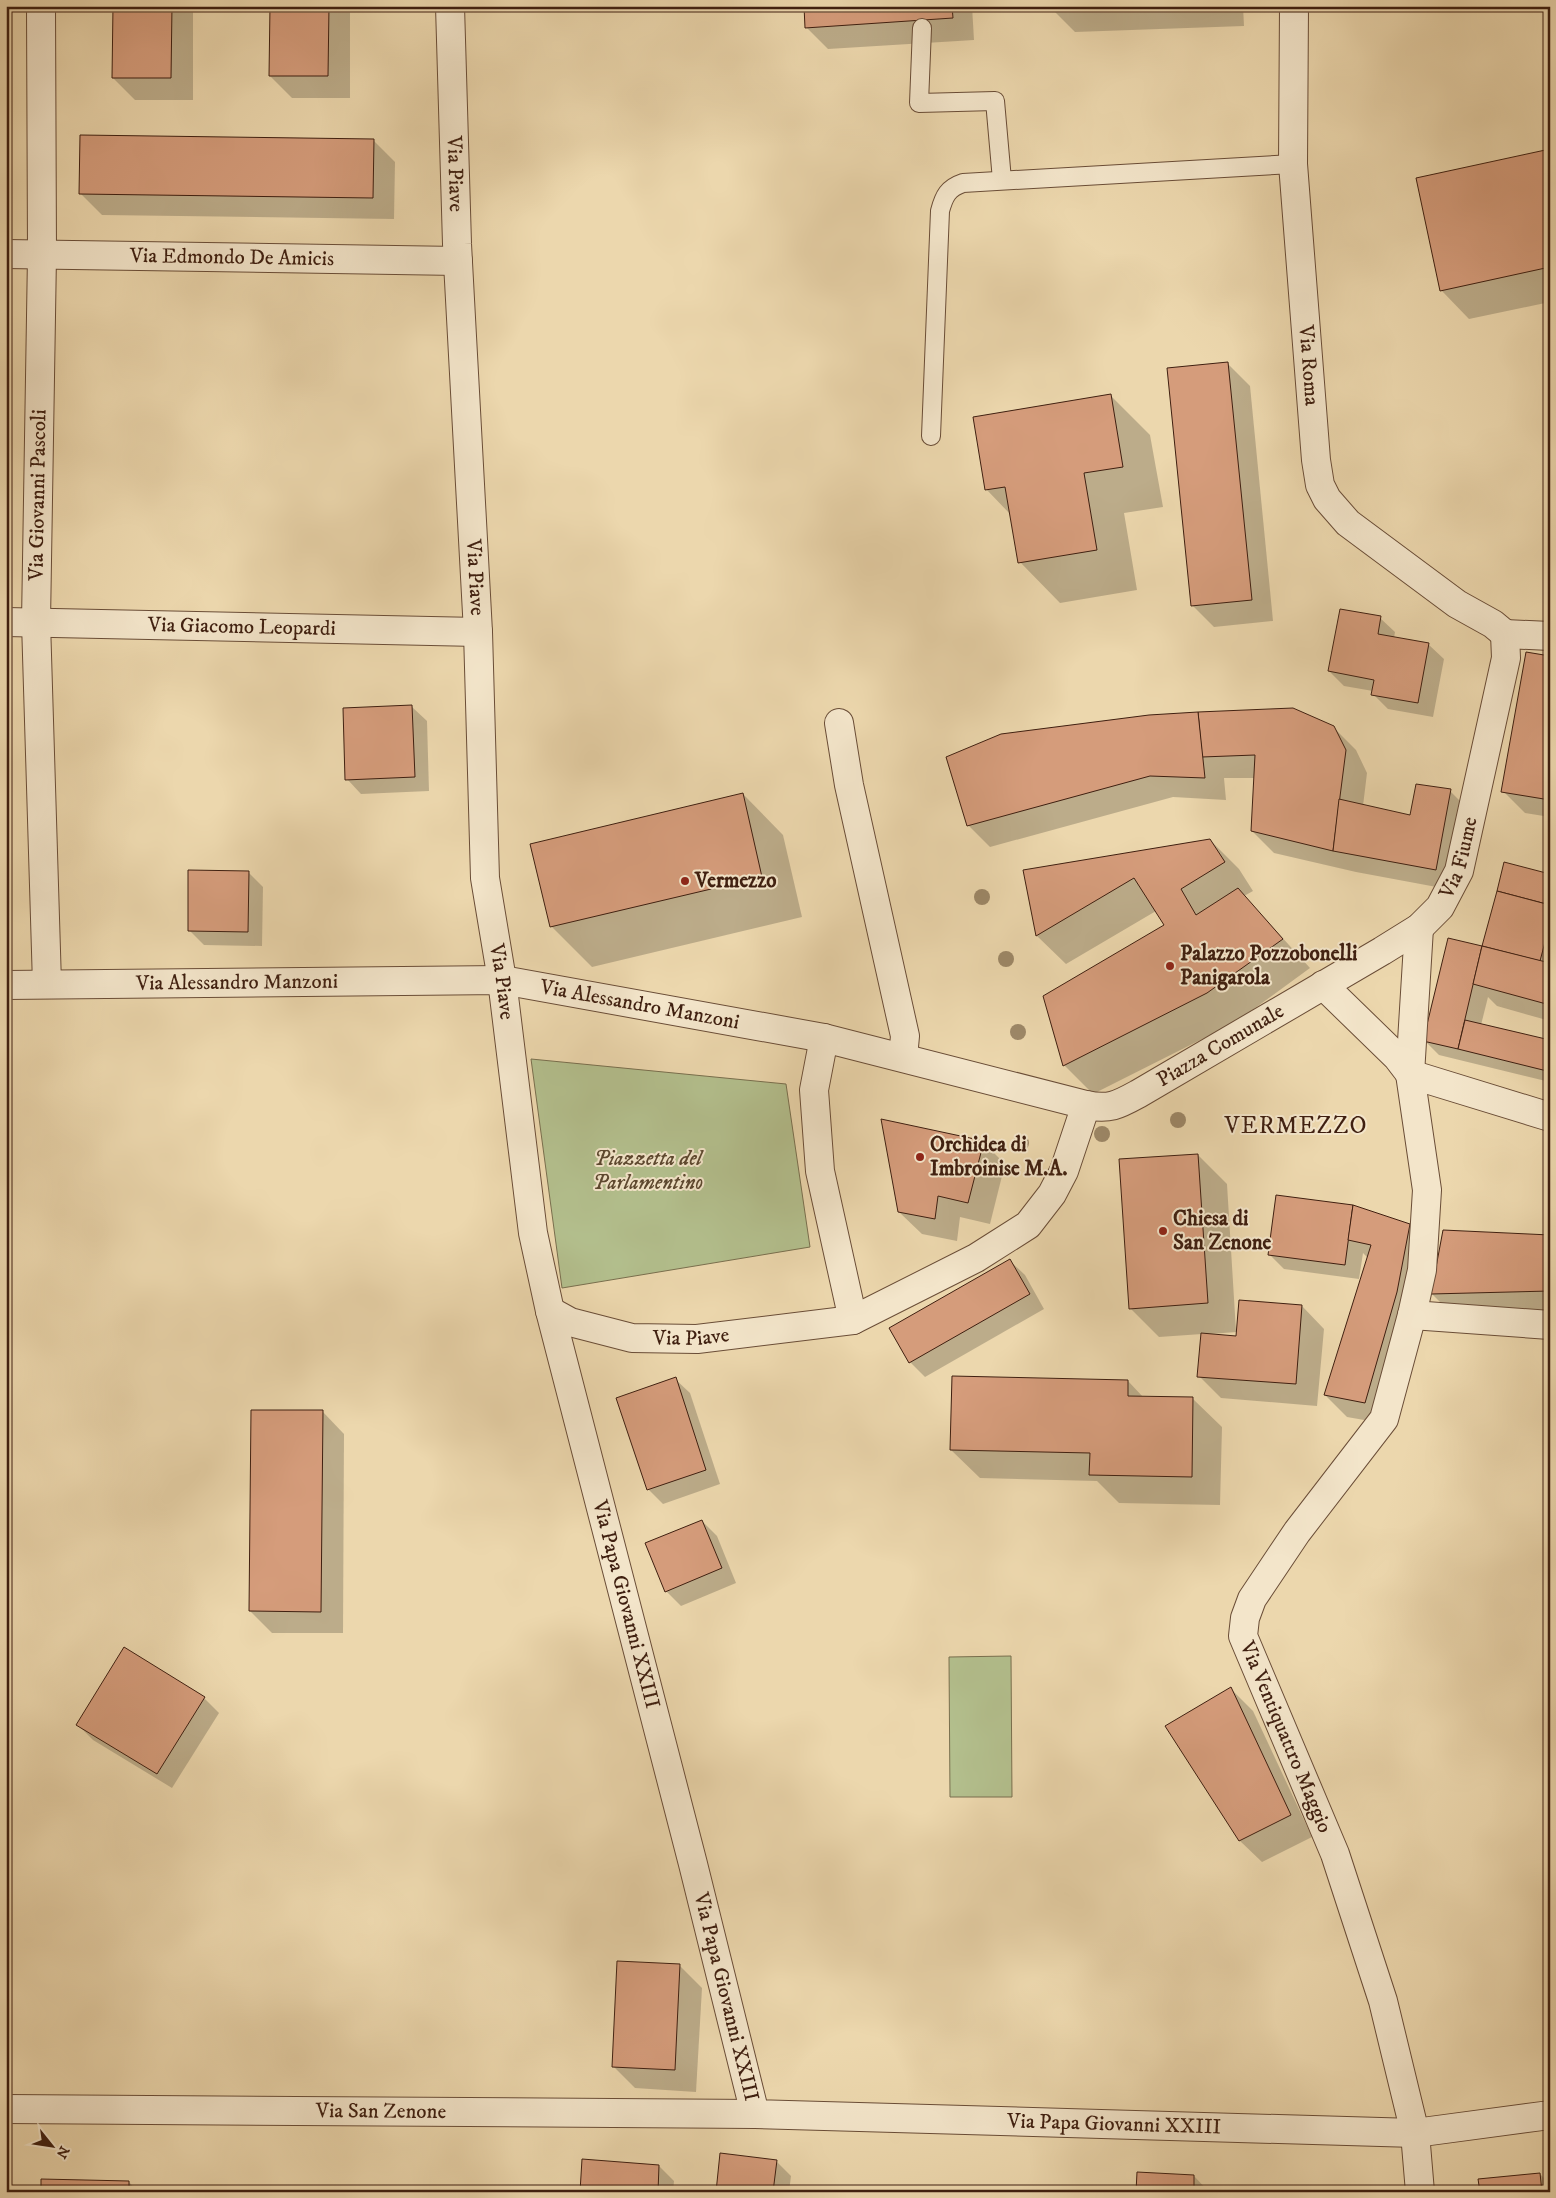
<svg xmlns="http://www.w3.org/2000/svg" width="1556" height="2198" font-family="'IM FELL DW Pica',serif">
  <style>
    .green { fill: #b3bf8d; stroke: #796f4e }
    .shadow { fill: #0003; fill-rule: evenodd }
    .building { fill: #d59c7b; stroke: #3f1f10 }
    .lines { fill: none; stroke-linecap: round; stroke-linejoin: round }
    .service-casing { stroke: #6a4d37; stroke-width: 20 }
    .minor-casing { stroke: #6a4d37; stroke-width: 30 }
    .service { stroke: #f3e5ca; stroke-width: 18 }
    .minor { stroke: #f3e5ca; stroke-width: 28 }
    .tree { fill: #9d8868 }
    .poi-dot { fill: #8f2418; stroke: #f3e5ca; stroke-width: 2 }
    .labels { text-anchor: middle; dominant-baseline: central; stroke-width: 4; stroke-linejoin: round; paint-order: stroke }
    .street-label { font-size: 21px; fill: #3f1f10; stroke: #f3e5ca }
    .poi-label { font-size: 21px; font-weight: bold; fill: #3f1f10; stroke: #f3e5ca; text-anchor: start }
    .park-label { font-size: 21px; font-style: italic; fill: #5c472f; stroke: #f3e5ca }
    .quarter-label { font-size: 24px; letter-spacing: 1px; fill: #3f1f10; stroke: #f3e5ca }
  </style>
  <rect width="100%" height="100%" fill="#ecd7ad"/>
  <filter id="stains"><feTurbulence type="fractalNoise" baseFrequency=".004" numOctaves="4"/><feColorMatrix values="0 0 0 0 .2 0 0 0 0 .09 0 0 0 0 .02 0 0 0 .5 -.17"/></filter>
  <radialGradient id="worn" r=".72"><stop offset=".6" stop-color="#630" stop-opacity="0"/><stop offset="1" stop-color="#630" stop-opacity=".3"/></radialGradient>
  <g class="green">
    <polygon points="531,1059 786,1084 810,1247 562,1288"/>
    <polygon points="1011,1656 1012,1797 950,1797 949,1657"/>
  </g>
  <g class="shadow">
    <polygon points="114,6 193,6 193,100 135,100 113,78"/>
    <polygon points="271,6 350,6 350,98 292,98 270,76"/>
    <polygon points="805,6 972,6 974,40 828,49 806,27"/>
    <polygon points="1053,6 1243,6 1244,26 1075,32 1053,10"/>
    <polygon points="373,140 395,162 394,219 102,215 80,193"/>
    <polygon points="1550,151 1550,302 1469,319 1441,290"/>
    <polygon points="1228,364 1250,386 1273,621 1214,627 1192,605"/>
    <polygon points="1110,395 1150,435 1163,507 1124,513 1137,590 1060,603 1020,562 1011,515 986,489"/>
    <polygon points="6,429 7,430 7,489 6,489"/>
    <polygon points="1380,618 1395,632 1394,638 1429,645 1444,659 1433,717 1388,709 1373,694 1373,691 1344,686 1329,671"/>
    <polygon points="1550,657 1550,817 1525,813 1503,791"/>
    <polygon points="412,707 427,721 429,791 361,794 347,779"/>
    <polygon points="1333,727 1356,750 1367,773 1363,806 1411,817 1450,791 1472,813 1458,891 1356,872 1274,853 1252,831 1255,778 1224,778 1226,800 1173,797 990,847 968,825 948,758"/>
    <polygon points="743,794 783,835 802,917 592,967 552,927 532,845"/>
    <polygon points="1210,840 1239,869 1253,891 1244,896 1310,968 1236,1022 1093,1094 1064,1065 1166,926 1156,911 1066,964 1037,936 1025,871"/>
    <polygon points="249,873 263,887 262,946 204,945 189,930"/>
    <polygon points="1550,875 1550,1021 1497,1006 1488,997 1481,1025 1550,1042 1550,1082 1439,1055 1424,1040 1482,947"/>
    <polygon points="983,1142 1005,1164 990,1224 960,1217 957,1241 922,1234 899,1212"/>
    <path d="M1198,1155L1227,1184L1236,1331L1302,1306L1324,1329L1317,1406L1221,1398L1199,1376L1202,1334L1159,1337L1130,1308ZM1237,1332V1338L1209,1335V1334Z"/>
    <polygon points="1409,1225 1431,1247 1387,1424 1347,1417 1325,1395 1368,1258 1363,1253 1359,1279 1284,1269 1269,1254"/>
    <polygon points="1550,1236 1550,1313 1454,1316 1432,1294"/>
    <polygon points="1010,1261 1025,1275 1044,1309 925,1377 910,1362 891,1328"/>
    <polygon points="675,1379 690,1393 720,1484 663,1504 648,1489"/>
    <polygon points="1128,1381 1144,1398 1193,1399 1222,1427 1220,1505 1119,1503 1097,1481 980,1478 951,1450"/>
    <polygon points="322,1411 344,1434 343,1633 272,1633 250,1611"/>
    <polygon points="702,1521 717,1536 736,1583 681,1606 666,1591"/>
    <polygon points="1231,1689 1253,1711 1312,1837 1262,1862 1239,1840"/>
    <polygon points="204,1698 219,1713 172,1788 93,1740 78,1725"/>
    <polygon points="680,1966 702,1988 696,2092 635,2088 613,2066"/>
    <polygon points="776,2161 791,2176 789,2192 717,2192"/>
    <polygon points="659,2166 674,2181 673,2192 581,2192"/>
    <polygon points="1540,2174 1550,2184 1550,2192 1481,2192"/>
    <polygon points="1194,2176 1209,2192 1137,2192"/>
    <polygon points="129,2182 138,2192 42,2192"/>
  </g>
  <g class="building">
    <polygon points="113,6 172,6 171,78 112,78"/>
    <polygon points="270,6 329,6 328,76 269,76"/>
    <polygon points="804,6 952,6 953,18 805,28"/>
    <polygon points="1051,6 1178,6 1052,10"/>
    <polygon points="80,135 374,139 373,198 79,194"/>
    <polygon points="1550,149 1550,267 1440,291 1416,178"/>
    <polygon points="1228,362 1252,600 1191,606 1167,368"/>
    <polygon points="1111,394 1123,467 1084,473 1097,550 1018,563 1005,487 985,490 973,417"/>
    <polygon points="1340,609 1381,616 1378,634 1429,643 1418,703 1371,695 1374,680 1328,671"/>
    <polygon points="1526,652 1550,656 1550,800 1501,792"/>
    <polygon points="412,705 415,777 345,780 343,708"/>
    <polygon points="1293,708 1334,726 1346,750 1333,851 1251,831 1255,755 1202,757 1198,712"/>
    <polygon points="1198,712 1205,778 1150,776 967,826 946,757 1001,734 1149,715"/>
    <polygon points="1416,784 1451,789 1436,870 1333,851 1339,799 1410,815"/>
    <polygon points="743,793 762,877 550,927 530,844"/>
    <polygon points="1210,839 1225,862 1181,889 1196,915 1238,888 1283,939 1207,993 1063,1066 1043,996 1164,925 1134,878 1036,936 1023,870"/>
    <polygon points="1504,862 1550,874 1550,905 1497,891"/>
    <polygon points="188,870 249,871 248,932 188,931"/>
    <polygon points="1497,891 1550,905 1550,923 1540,961 1482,946"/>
    <polygon points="1448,938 1482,946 1458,1049 1423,1041"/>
    <polygon points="1482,946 1550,963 1550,1005 1473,984"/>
    <polygon points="1465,1020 1550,1040 1550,1061 1547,1071 1458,1049"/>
    <polygon points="881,1119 984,1141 968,1203 938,1196 935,1219 898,1212"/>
    <polygon points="1198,1154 1208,1303 1129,1309 1119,1159"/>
    <polygon points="1276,1195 1353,1205 1345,1265 1268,1255"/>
    <polygon points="1353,1205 1410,1224 1397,1292 1365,1403 1324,1395 1371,1245 1348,1240"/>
    <polygon points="1443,1230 1550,1235 1550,1291 1431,1294"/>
    <polygon points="1010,1259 1030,1294 909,1363 889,1328"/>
    <polygon points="1239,1300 1302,1305 1296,1384 1197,1377 1201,1333 1236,1336"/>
    <polygon points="952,1376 1128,1380 1128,1396 1193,1397 1192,1477 1089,1475 1090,1453 950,1450"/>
    <polygon points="676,1377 706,1470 647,1490 616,1398"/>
    <polygon points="251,1410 323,1410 321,1612 249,1611"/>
    <polygon points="702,1520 722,1568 665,1592 645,1543"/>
    <polygon points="124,1647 205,1697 157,1774 76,1725"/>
    <polygon points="1231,1687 1291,1815 1239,1841 1165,1726"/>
    <polygon points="617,1961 680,1964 675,2070 612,2067"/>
    <polygon points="720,2153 777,2160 773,2192 716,2192"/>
    <polygon points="582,2159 659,2165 658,2192 580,2192"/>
    <polygon points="1137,2172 1194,2175 1194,2192 1136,2192"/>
    <polygon points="1540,2173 1542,2192 1480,2192 1478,2179"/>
    <polygon points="41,2179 129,2181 129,2192 41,2192"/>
  </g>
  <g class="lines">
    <g class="service-casing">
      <g id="service">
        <polyline points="922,28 919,103 995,101 1002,180"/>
        <path d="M931,436L940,211C944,196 948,188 963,183L1293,164"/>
      </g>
    </g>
    <g class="minor-casing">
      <g id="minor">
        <polyline points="41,6 42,255 36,622 47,984"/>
        <path id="s1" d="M450,6L457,244L478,632L485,878L502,980L533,1233L550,1311L693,1864L755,2114L1415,2133L1550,2115"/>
        <path id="s2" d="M1294,6L1293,164L1316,460L1320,485L1327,499L1348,523L1457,604L1493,624L1505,634"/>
        <path id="s3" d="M6,254L458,261"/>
        <path id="s4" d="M6,622L478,632"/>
        <polyline points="1505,634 1550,636"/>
        <polyline points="839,723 849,785 905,1036 903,1057"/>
        <path id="s5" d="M1419,928L1410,1074L1427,1190L1422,1270L1412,1315L1384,1419L1297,1532L1252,1599L1245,1618L1243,1636L1335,1854L1383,2001L1415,2133L1420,2192"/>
        <path id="s6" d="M6,985L502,980L824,1038L1086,1105C1109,1110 1118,1105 1138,1094L1382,951L1419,928L1440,907L1459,871L1506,658L1505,634"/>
        <polyline points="1323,985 1397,1057 1410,1074 1550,1117"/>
        <polyline points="824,1038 814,1090 820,1171 853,1320"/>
        <path id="s7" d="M550,1311L570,1322L632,1338L697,1339L853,1320L976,1258L1028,1225L1052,1194L1064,1171L1086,1105"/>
        <polyline points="1412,1315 1550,1325"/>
        <path id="s8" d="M6,2109L755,2114"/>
      </g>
    </g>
    <use href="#service" class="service"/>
    <use href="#minor" class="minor"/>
  </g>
  <g class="tree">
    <circle cx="982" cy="897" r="8"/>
    <circle cx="1006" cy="959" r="8"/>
    <circle cx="1018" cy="1032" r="8"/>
    <circle cx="1178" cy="1120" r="8"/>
    <circle cx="1102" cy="1134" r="8"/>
    <circle cx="1021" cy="1143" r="8"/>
  </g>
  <g class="poi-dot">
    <circle cx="685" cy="881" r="5"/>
    <circle cx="1170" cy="966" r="5"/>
    <circle cx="920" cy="1157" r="5"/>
    <circle cx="1163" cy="1231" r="5"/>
  </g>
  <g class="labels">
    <g class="street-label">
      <text stroke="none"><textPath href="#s1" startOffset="168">Via Piave</textPath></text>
      <text stroke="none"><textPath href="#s3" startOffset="226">Via Edmondo De Amicis</textPath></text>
      <text stroke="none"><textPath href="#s2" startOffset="360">Via Roma</textPath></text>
      <text transform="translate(38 495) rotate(-89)">Via Giovanni Pascoli</text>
      <text stroke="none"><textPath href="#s1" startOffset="572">Via Piave</textPath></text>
      <text stroke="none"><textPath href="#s4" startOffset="236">Via Giacomo Leopardi</textPath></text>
      <text stroke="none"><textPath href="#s6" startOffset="1558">Via Fiume</textPath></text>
      <text stroke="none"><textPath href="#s1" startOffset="978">Via Piave</textPath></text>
      <text stroke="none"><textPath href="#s6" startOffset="231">Via Alessandro Manzoni</textPath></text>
      <text stroke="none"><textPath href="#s6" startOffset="636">Via Alessandro Manzoni</textPath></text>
      <text stroke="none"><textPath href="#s6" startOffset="1244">Piazza Comunale</textPath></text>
      <text stroke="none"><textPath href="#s7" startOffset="146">Via Piave</textPath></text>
      <text stroke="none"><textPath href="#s1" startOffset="1614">Via Papa Giovanni XXIII</textPath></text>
      <text stroke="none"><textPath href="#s5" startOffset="869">Via Ventiquattro Maggio</textPath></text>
      <text stroke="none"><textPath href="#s1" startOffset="2019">Via Papa Giovanni XXIII</textPath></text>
      <text stroke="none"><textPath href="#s8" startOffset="375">Via San Zenone</textPath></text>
      <text stroke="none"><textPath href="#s1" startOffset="2499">Via Papa Giovanni XXIII</textPath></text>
    </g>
    <g class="poi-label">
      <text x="695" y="881">Vermezzo</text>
      <text x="1180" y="954">Palazzo Pozzobonelli<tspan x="1180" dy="24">Panigarola</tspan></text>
      <text x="930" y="1145">Orchidea di<tspan x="930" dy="24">Imbroinise M.A.</tspan></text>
      <text x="1173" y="1219">Chiesa di<tspan x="1173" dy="24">San Zenone</tspan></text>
    </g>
    <g class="park-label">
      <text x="648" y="1159">Piazzetta del<tspan x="648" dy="24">Parlamentino</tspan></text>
    </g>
    <g class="quarter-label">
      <text x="1296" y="1126">VERMEZZO</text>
    </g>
  </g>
  <rect width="1556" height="2198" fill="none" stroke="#ecd7ad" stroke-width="25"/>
  <rect x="8" y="8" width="1541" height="2183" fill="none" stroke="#3f1f10" stroke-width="2.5"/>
  <rect x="12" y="12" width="1531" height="2173" fill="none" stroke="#3f1f10"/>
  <g transform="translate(52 2146) rotate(120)" stroke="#f3e5ca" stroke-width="4" paint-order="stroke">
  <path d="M0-4L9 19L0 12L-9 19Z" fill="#3f1f10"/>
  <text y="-8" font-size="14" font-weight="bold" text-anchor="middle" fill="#3f1f10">N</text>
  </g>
  <rect width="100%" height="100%" filter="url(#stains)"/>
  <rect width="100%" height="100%" fill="url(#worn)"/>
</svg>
